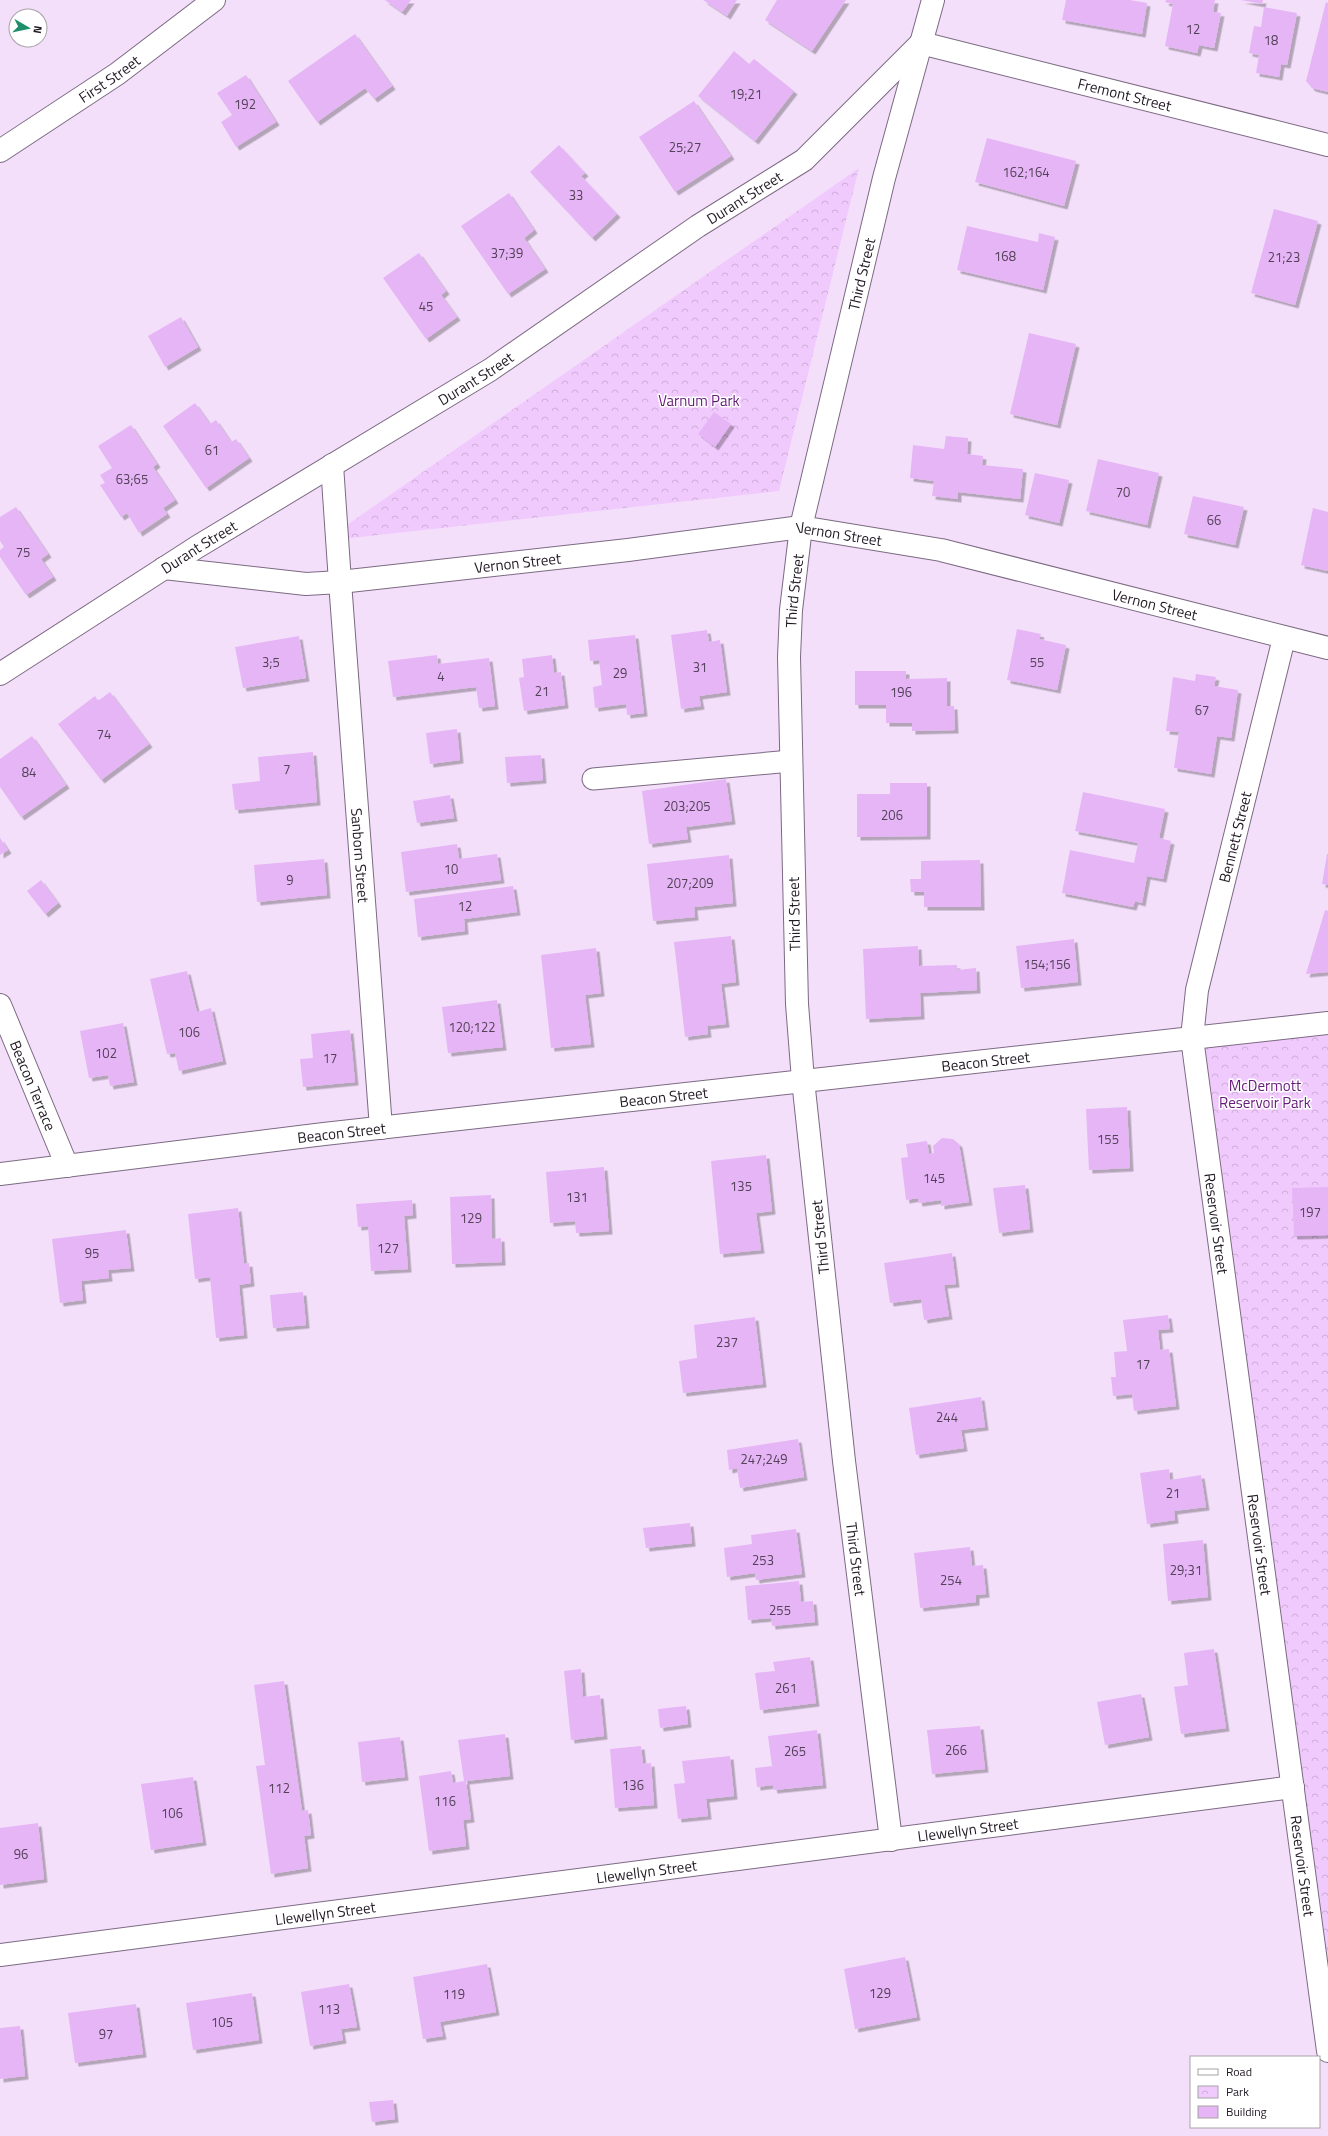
<svg xmlns="http://www.w3.org/2000/svg" width="1328" height="2136" font-family="'Titillium Web',sans-serif">
  <style>
    .park { fill: url(#park-crowns) }
    .building { fill: #e6b5f6; filter: url(#shadow) }
    .lines { fill: none; stroke-linecap: round; stroke-linejoin: round }
    .lane-casing { stroke: #7c6a82; stroke-width: 23 }
    .street-casing { stroke: #7c6a82; stroke-width: 24 }
    .lane { stroke: #fff; stroke-width: 21 }
    .street { stroke: #fff; stroke-width: 22 }
    .labels { text-anchor: middle; dominant-baseline: central; stroke-width: 3; stroke-linejoin: round; paint-order: stroke }
    .number-label { font-size: 13px; fill: #534158 }
    .street-label { font-size: 15px; fill: #221a24; stroke: #fff }
    .park-label { font-size: 15px; fill: #651b79; stroke: #fff }
  </style>
  <defs>
    <pattern id="park-crowns" width="20" height="18" patternUnits="userSpaceOnUse"><rect width="20" height="18" fill="#f1cafd"/><path d="M2 6a3 3 0 1 1 6 0M12 15a3 3 0 1 1 6 0" fill="none" stroke="#ceadd9"/></pattern>
    <filter id="shadow"><feDropShadow dx="3.5" dy="3.5" stdDeviation="0" flood-color="#0004"/></filter>
  </defs>
  <rect width="100%" height="100%" fill="#f4dffb"/>
  <g class="park">
    <polygon points="859,168 779,491 324,541"/>
    <polygon points="1328,1022 1328,2052 1192,1038"/>
  </g>
  <g class="building">
    <polygon points="385,0 411,0 402,12"/>
    <polygon points="703,0 737,0 727,16"/>
    <polygon points="777,0 846,0 812,51 765,20"/>
    <polygon points="1066,0 1130,0 1147,3 1142,34 1062,20"/>
    <polygon points="1166,0 1215,0 1213,12 1221,13 1214,48 1199,45 1197,53 1165,46 1173,4 1165,2"/>
    <polygon points="1241,0 1263,0 1262,4"/>
    <polygon points="1326,2 1328,3 1328,92 1312,88 1306,81"/>
    <polygon points="1264,7 1297,13 1287,65 1281,64 1279,77 1256,73 1259,55 1249,53 1254,26 1261,27"/>
    <polygon points="355,34 392,86 374,99 365,88 317,122 288,81"/>
    <polygon points="734,51 749,64 754,59 794,91 755,141 698,96"/>
    <polygon points="246,75 276,122 236,147 221,122 232,115 217,93"/>
    <polygon points="694,101 731,156 675,192 639,137"/>
    <polygon points="987,138 1076,161 1064,206 975,182"/>
    <polygon points="559,145 585,173 581,176 617,214 592,238 530,172"/>
    <polygon points="509,193 534,230 524,238 545,269 508,294 461,226"/>
    <polygon points="1274,209 1318,221 1295,305 1251,293"/>
    <polygon points="967,226 1038,242 1039,233 1055,237 1043,290 957,270"/>
    <polygon points="419,253 446,291 441,295 457,317 426,339 383,278"/>
    <polygon points="181,317 198,347 165,367 148,336"/>
    <polygon points="1029,333 1076,344 1057,425 1010,414"/>
    <polygon points="195,403 210,424 216,420 231,442 236,439 249,458 206,488 163,426"/>
    <polygon points="714,412 731,424 715,447 698,434"/>
    <polygon points="131,425 157,464 153,467 175,500 163,508 167,514 139,533 127,513 121,517 100,485 105,483 100,475 112,468 98,446"/>
    <polygon points="946,436 968,438 967,454 983,456 982,465 1023,469 1020,499 958,492 958,499 932,496 934,481 910,478 913,445 944,449"/>
    <polygon points="1098,459 1159,473 1147,525 1086,511"/>
    <polygon points="1035,473 1069,480 1059,523 1025,515"/>
    <polygon points="1193,496 1244,507 1235,545 1184,534"/>
    <polygon points="16,507 48,554 41,559 53,577 26,595 0,557 0,550 4,547 0,541 0,517"/>
    <polygon points="1313,508 1328,512 1328,571 1301,565"/>
    <polygon points="1017,629 1041,634 1039,639 1066,645 1057,690 1007,680"/>
    <polygon points="707,630 709,642 720,640 727,692 699,696 701,706 681,709 671,635"/>
    <polygon points="635,635 644,713 627,715 626,704 595,708 593,687 602,685 599,660 590,661 588,640"/>
    <polygon points="299,636 306,678 243,688 235,647"/>
    <polygon points="437,655 438,664 489,658 495,706 479,708 476,687 393,697 388,661"/>
    <polygon points="552,655 554,673 561,672 565,705 524,711 519,678 524,677 522,659"/>
    <polygon points="855,671 906,671 906,679 947,678 947,706 954,706 955,730 912,731 912,723 886,723 886,705 855,705"/>
    <polygon points="1196,674 1216,677 1214,686 1238,690 1231,738 1217,736 1211,774 1174,768 1179,732 1166,731 1173,677 1195,681"/>
    <polygon points="110,692 149,744 101,780 58,724 95,696 98,701"/>
    <polygon points="457,729 460,760 430,764 426,733"/>
    <polygon points="32,736 66,785 21,817 0,787 0,759"/>
    <polygon points="313,752 317,802 235,810 232,784 260,781 258,757"/>
    <polygon points="541,755 543,780 507,783 505,757"/>
    <polygon points="726,779 732,821 686,827 688,839 649,844 642,791"/>
    <polygon points="890,783 927,783 927,836 857,837 857,794 890,794"/>
    <polygon points="1083,792 1165,809 1159,838 1171,841 1163,879 1147,876 1142,903 1135,901 1133,907 1062,893 1070,850 1134,863 1138,843 1075,831"/>
    <polygon points="450,795 454,818 417,823 413,801"/>
    <polygon points="0,838 8,850 0,855"/>
    <polygon points="457,844 459,859 497,854 501,880 406,892 401,852"/>
    <polygon points="1327,854 1328,854 1328,885 1322,884"/>
    <polygon points="729,855 733,903 694,907 695,917 653,921 647,864"/>
    <polygon points="324,859 327,895 257,902 254,865"/>
    <polygon points="980,860 981,907 924,907 924,892 911,892 910,879 921,879 921,861"/>
    <polygon points="41,880 58,903 45,914 27,891"/>
    <polygon points="513,886 517,912 464,919 465,931 418,937 414,899"/>
    <polygon points="1325,910 1328,911 1328,972 1306,974"/>
    <polygon points="731,936 736,982 721,984 726,1024 707,1026 708,1034 685,1037 674,942"/>
    <polygon points="1074,939 1078,982 1021,988 1016,946"/>
    <polygon points="918,946 919,966 957,965 957,970 976,968 977,990 920,993 921,1016 866,1019 863,949"/>
    <polygon points="596,948 601,993 585,995 591,1044 551,1048 541,955"/>
    <polygon points="187,971 197,1012 211,1008 223,1061 179,1071 175,1053 167,1054 150,979"/>
    <polygon points="497,1000 503,1047 448,1053 442,1007"/>
    <polygon points="123,1023 134,1082 110,1086 108,1075 89,1078 80,1031"/>
    <polygon points="350,1030 355,1082 303,1087 300,1059 313,1058 311,1034"/>
    <polygon points="1127,1107 1130,1168 1089,1170 1086,1109"/>
    <polygon points="942,1138 953,1139 959,1144 969,1202 941,1206 941,1200 919,1203 918,1198 906,1200 901,1158 908,1157 906,1144 927,1141 929,1154 934,1153 933,1146"/>
    <polygon points="766,1155 772,1211 756,1213 761,1250 720,1254 711,1161"/>
    <polygon points="604,1167 609,1231 576,1233 575,1221 550,1223 546,1172"/>
    <polygon points="1025,1185 1030,1229 999,1233 993,1188"/>
    <polygon points="1328,1187 1328,1235 1294,1236 1292,1188"/>
    <polygon points="491,1195 492,1239 501,1238 502,1262 452,1264 450,1197"/>
    <polygon points="412,1200 413,1215 404,1216 408,1269 371,1271 368,1226 358,1227 356,1204"/>
    <polygon points="238,1208 244,1264 249,1263 251,1283 239,1285 244,1335 216,1338 210,1277 195,1279 188,1214"/>
    <polygon points="126,1230 131,1268 108,1270 109,1278 81,1281 83,1300 60,1303 52,1239"/>
    <polygon points="952,1253 956,1284 944,1285 949,1316 924,1320 921,1299 890,1303 884,1263"/>
    <polygon points="303,1292 306,1325 273,1328 270,1295"/>
    <polygon points="1168,1315 1170,1329 1158,1330 1160,1350 1169,1349 1176,1406 1134,1411 1132,1394 1113,1396 1111,1377 1116,1377 1114,1352 1127,1351 1123,1320"/>
    <polygon points="755,1317 763,1384 683,1393 679,1361 697,1358 694,1325"/>
    <polygon points="981,1397 985,1427 961,1430 964,1448 916,1455 909,1408"/>
    <polygon points="798,1439 804,1477 740,1488 737,1468 729,1470 727,1450"/>
    <polygon points="1169,1469 1170,1480 1201,1475 1206,1507 1174,1511 1175,1520 1147,1524 1140,1473"/>
    <polygon points="690,1523 692,1543 646,1548 643,1528"/>
    <polygon points="796,1529 802,1574 756,1580 755,1573 727,1577 724,1548 752,1544 751,1535"/>
    <polygon points="1203,1540 1208,1597 1168,1601 1163,1544"/>
    <polygon points="970,1547 972,1566 983,1565 986,1594 976,1595 976,1602 920,1608 914,1553"/>
    <polygon points="799,1581 801,1602 813,1601 815,1622 772,1626 771,1618 748,1620 745,1586"/>
    <polygon points="1214,1649 1226,1728 1181,1734 1174,1687 1188,1685 1184,1653"/>
    <polygon points="810,1657 816,1703 760,1710 755,1673 775,1671 773,1662"/>
    <polygon points="581,1669 583,1697 600,1695 604,1736 571,1740 564,1671"/>
    <polygon points="284,1681 302,1811 308,1810 311,1835 304,1836 308,1868 271,1874 256,1766 265,1765 254,1685"/>
    <polygon points="1141,1694 1149,1737 1105,1745 1097,1702"/>
    <polygon points="686,1706 688,1724 660,1728 658,1709"/>
    <polygon points="980,1726 985,1769 932,1774 927,1730"/>
    <polygon points="817,1730 823,1785 774,1790 773,1785 757,1787 755,1768 772,1766 768,1736"/>
    <polygon points="505,1734 510,1776 466,1781 471,1819 463,1820 466,1846 429,1851 419,1776 451,1771 453,1783 464,1781 458,1740"/>
    <polygon points="400,1737 405,1777 362,1782 358,1742"/>
    <polygon points="641,1746 643,1764 651,1763 654,1805 615,1808 610,1749"/>
    <polygon points="730,1756 734,1796 706,1799 708,1816 678,1819 674,1784 685,1783 682,1761"/>
    <polygon points="193,1777 203,1842 151,1850 141,1784"/>
    <polygon points="38,1823 44,1879 0,1885 0,1828"/>
    <polygon points="905,1957 917,2017 855,2029 844,1969"/>
    <polygon points="487,1964 496,2012 440,2022 443,2036 423,2039 413,1977"/>
    <polygon points="349,1984 357,2027 341,2029 343,2040 310,2046 301,1992"/>
    <polygon points="252,1993 259,2040 193,2050 186,2003"/>
    <polygon points="136,2004 143,2054 75,2063 68,2013"/>
    <polygon points="20,2026 25,2076 0,2079 0,2028"/>
    <polygon points="393,2100 395,2119 372,2122 369,2102"/>
  </g>
  <g class="lines">
    <g class="lane-casing">
      <polyline id="lane" points="593,779 791,761"/>
    </g>
    <g class="street-casing">
      <g id="street">
        <path id="s1" d="M0,151L117,74L214,0"/>
        <path id="s2" d="M332,465L340,582L628,550L801,527L941,550L1328,648"/>
        <path id="s3" d="M164,568L306,584L340,582L381,1128"/>
        <path id="s4" d="M1284,638L1197,990L1192,1038L1328,2051"/>
        <path id="s5" d="M0,674L197,547L490,370L698,226L804,160L921,43L1328,145"/>
        <path id="s6" d="M0,1005L67,1166"/>
        <path id="s7" d="M0,1174L324,1134L1328,1023"/>
        <path id="s8" d="M891,1840L844,1461L803,1080L797,1004L789,657L791,610L801,527L884,178L933,0"/>
        <path id="s9" d="M0,1955L1293,1787"/>
      </g>
    </g>
    <use href="#lane" class="lane"/>
    <use href="#street" class="street"/>
  </g>
  <g class="labels">
    <g class="number-label">
      <text x="1193" y="29">12</text>
      <text x="1271" y="40">18</text>
      <text x="746" y="94">19;21</text>
      <text x="245" y="104">192</text>
      <text x="685" y="147">25;27</text>
      <text x="1026" y="172">162;164</text>
      <text x="576" y="195">33</text>
      <text x="507" y="253">37;39</text>
      <text x="1005" y="256">168</text>
      <text x="1284" y="257">21;23</text>
      <text x="426" y="306">45</text>
      <text x="212" y="450">61</text>
      <text x="132" y="479">63;65</text>
      <text x="1123" y="492">70</text>
      <text x="1214" y="520">66</text>
      <text x="23" y="552">75</text>
      <text x="271" y="662">3;5</text>
      <text x="1037" y="662">55</text>
      <text x="700" y="667">31</text>
      <text x="620" y="673">29</text>
      <text x="441" y="676">4</text>
      <text x="542" y="691">21</text>
      <text x="901" y="692">196</text>
      <text x="1202" y="710">67</text>
      <text x="104" y="734">74</text>
      <text x="287" y="769">7</text>
      <text x="29" y="772">84</text>
      <text x="687" y="806">203;205</text>
      <text x="892" y="815">206</text>
      <text x="451" y="869">10</text>
      <text x="290" y="880">9</text>
      <text x="690" y="883">207;209</text>
      <text x="465" y="906">12</text>
      <text x="1047" y="964">154;156</text>
      <text x="472" y="1027">120;122</text>
      <text x="189" y="1032">106</text>
      <text x="106" y="1053">102</text>
      <text x="330" y="1058">17</text>
      <text x="1108" y="1139">155</text>
      <text x="934" y="1178">145</text>
      <text x="741" y="1186">135</text>
      <text x="577" y="1197">131</text>
      <text x="1310" y="1212">197</text>
      <text x="471" y="1218">129</text>
      <text x="388" y="1248">127</text>
      <text x="92" y="1253">95</text>
      <text x="727" y="1342">237</text>
      <text x="1143" y="1364">17</text>
      <text x="947" y="1417">244</text>
      <text x="764" y="1459">247;249</text>
      <text x="1173" y="1493">21</text>
      <text x="763" y="1560">253</text>
      <text x="1186" y="1570">29;31</text>
      <text x="951" y="1580">254</text>
      <text x="780" y="1610">255</text>
      <text x="786" y="1688">261</text>
      <text x="956" y="1750">266</text>
      <text x="795" y="1751">265</text>
      <text x="633" y="1785">136</text>
      <text x="279" y="1788">112</text>
      <text x="445" y="1801">116</text>
      <text x="172" y="1813">106</text>
      <text x="21" y="1854">96</text>
      <text x="880" y="1993">129</text>
      <text x="454" y="1994">119</text>
      <text x="329" y="2009">113</text>
      <text x="222" y="2022">105</text>
      <text x="106" y="2034">97</text>
    </g>
    <g class="street-label">
      <text stroke="none"><textPath href="#s1" startOffset="131">First Street</textPath></text>
      <text stroke="none"><textPath href="#s5" startOffset="1330">Fremont Street</textPath></text>
      <text stroke="none"><textPath href="#s5" startOffset="884">Durant Street</textPath></text>
      <text stroke="none"><textPath href="#s8" startOffset="1579">Third Street</textPath></text>
      <text stroke="none"><textPath href="#s5" startOffset="560">Durant Street</textPath></text>
      <text stroke="none"><textPath href="#s2" startOffset="620">Vernon Street</textPath></text>
      <text stroke="none"><textPath href="#s5" startOffset="236">Durant Street</textPath></text>
      <text stroke="none"><textPath href="#s2" startOffset="296">Vernon Street</textPath></text>
      <text stroke="none"><textPath href="#s8" startOffset="1255">Third Street</textPath></text>
      <text stroke="none"><textPath href="#s2" startOffset="944">Vernon Street</textPath></text>
      <text transform="translate(1235 837) rotate(-76)">Bennett Street</text>
      <text stroke="none"><textPath href="#s3" startOffset="451">Sanborn Street</textPath></text>
      <text transform="translate(794 914) rotate(-91)">Third Street</text>
      <text stroke="none"><textPath href="#s7" startOffset="992">Beacon Street</textPath></text>
      <text stroke="none"><textPath href="#s6" startOffset="87">Beacon Terrace</textPath></text>
      <text stroke="none"><textPath href="#s7" startOffset="668">Beacon Street</textPath></text>
      <text stroke="none"><textPath href="#s7" startOffset="344">Beacon Street</textPath></text>
      <text stroke="none"><textPath href="#s4" startOffset="598">Reservoir Street</textPath></text>
      <text transform="translate(820 1237) rotate(-96)">Third Street</text>
      <text stroke="none"><textPath href="#s4" startOffset="922">Reservoir Street</textPath></text>
      <text transform="translate(856 1559) rotate(83)">Third Street</text>
      <text stroke="none"><textPath href="#s9" startOffset="976">Llewellyn Street</textPath></text>
      <text stroke="none"><textPath href="#s4" startOffset="1246">Reservoir Street</textPath></text>
      <text stroke="none"><textPath href="#s9" startOffset="652">Llewellyn Street</textPath></text>
      <text stroke="none"><textPath href="#s9" startOffset="328">Llewellyn Street</textPath></text>
    </g>
    <g class="park-label">
      <text x="699" y="400">Varnum Park</text>
      <text x="1265" y="1085">McDermott<tspan x="1265" dy="17">Reservoir Park</tspan></text>
    </g>
  </g>
  <rect x="1190" y="2056" width="130" height="72" fill="#ffffff" stroke="#a7a3a7"/>
  <rect x="1198" y="2069" width="20" height="6" fill="#ffffff" stroke="#a7a3a7"/>
  <text x="1226" y="2076" font-size="12" fill="#221a24">Road</text>
  <rect x="1198" y="2086" width="20" height="12" fill="url(#park-crowns)" stroke="#a7a3a7"/>
  <text x="1226" y="2096" font-size="12" fill="#221a24">Park</text>
  <rect x="1198" y="2106" width="20" height="12" fill="#e6b5f6" stroke="#a7a3a7"/>
  <text x="1226" y="2116" font-size="12" fill="#221a24">Building</text>
  <g transform="translate(28 28) rotate(99)"><circle r="19" fill="#ffffff" stroke="#a7a3a7"/>
  <path d="M0-3L7 15L0 10L-7 15Z" fill="#208e6d"/>
  <text y="-6" font-size="11" font-weight="bold" text-anchor="middle" fill="#221a24">N</text>
  </g>
</svg>
